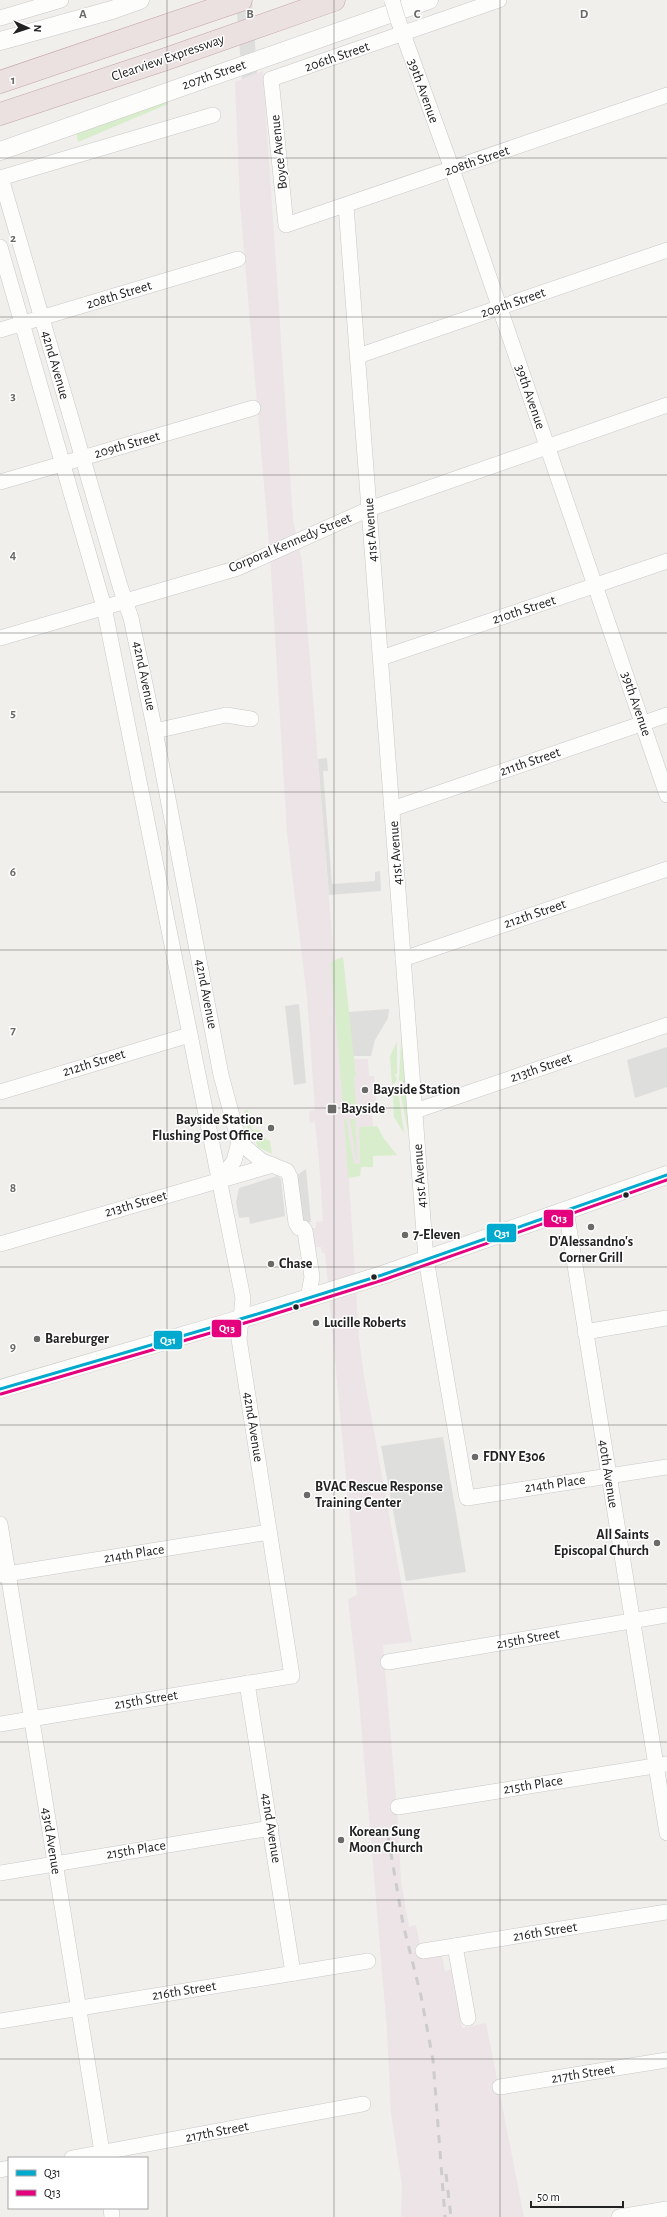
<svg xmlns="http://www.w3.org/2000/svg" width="667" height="2217" font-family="'Alegreya Sans',sans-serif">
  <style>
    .industrial { fill: #ede4e8 }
    .religious { fill: #dededc }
    .grass { fill: #d8edcb }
    .pier { fill: #dededd }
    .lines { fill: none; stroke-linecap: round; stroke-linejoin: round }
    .minor-casing { stroke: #c9c8c7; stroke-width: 16 }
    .tertiary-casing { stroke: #c9c8c7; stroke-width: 19 }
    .motorway-casing { stroke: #c5a2a7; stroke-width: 23 }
    .minor { stroke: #fdfdfc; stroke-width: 15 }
    .tertiary { stroke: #fdfdfc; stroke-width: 18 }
    .motorway { stroke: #ece1e1; stroke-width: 22 }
    .rail { stroke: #ccc; stroke-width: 3; stroke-dasharray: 8 8; stroke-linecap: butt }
    .minor-bridge-casing { stroke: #c9c8c7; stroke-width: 16; stroke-linecap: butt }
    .minor-bridge { stroke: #fdfdfc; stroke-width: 15 }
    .bus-1-casing { stroke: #fff; stroke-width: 6 }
    .bus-2-casing { stroke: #fff; stroke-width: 6 }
    .bus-1 { stroke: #00a9ce; stroke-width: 3 }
    .bus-2 { stroke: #e5007d; stroke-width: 3 }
    .grid { fill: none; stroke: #6a6a68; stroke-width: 1; stroke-opacity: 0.55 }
    .poi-dot { fill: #6a6a68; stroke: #fff; stroke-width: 1.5 }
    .bus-dot { fill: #222; stroke: #fff; stroke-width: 1.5 }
    .labels { text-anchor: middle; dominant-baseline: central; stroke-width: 3; stroke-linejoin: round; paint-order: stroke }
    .street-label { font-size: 14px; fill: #222; stroke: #fff }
    .poi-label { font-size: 14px; font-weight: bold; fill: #222; stroke: #fff; text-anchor: start }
    .grid-label { font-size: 13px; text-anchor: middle; font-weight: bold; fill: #6a6a68; stroke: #fff; stroke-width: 3; stroke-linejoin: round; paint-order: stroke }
    .line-badge { stroke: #fff; stroke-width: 1.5 }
    .badge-label { font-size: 11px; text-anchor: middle; font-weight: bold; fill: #fff }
  </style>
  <rect width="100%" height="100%" fill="#f0efeb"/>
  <polygon class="industrial" points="263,71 293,520 302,561 334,960 343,957 353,1059 368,1059 369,1076 374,1076 376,1103 371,1104 373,1126 359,1127 360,1163 348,1165 359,1338 364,1376 412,1642 383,1645 398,1822 401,1881 409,1927 416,1925 423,1959 442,1956 445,1971 451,1970 462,2028 486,2023 524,2217 401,2217 402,2185 391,2114 387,2030 358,1688 348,1599 357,1595 325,1253 322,1253 321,1247 314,1247 312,1228 316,1228 316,1222 323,1221 319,1162 315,1122 310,1123 309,1111 315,1110 307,997 287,833 270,555 240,204 235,82"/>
  <g class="religious">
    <polygon points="327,758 328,771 323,771 332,884 375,881 375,872 380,871 381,891 329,895 318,759"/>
    <polygon points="299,1004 306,1083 294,1085 285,1006"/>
    <polygon points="389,1009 388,1018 375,1040 371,1056 353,1056 348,1012"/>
    <polygon points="667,1047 667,1087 635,1098 627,1060"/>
    <polygon points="306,1169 311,1222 302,1223 297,1175"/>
    <polygon points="277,1176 281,1179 285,1216 250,1224 249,1217 239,1218 236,1202 239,1188"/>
    <polygon points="443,1437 466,1572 406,1581 381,1446"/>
  </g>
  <g class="grass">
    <polygon points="166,100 168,104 78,142 76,131"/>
    <polygon points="343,957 356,1077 354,1077 356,1108 346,1108 343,1105 331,962"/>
    <polygon points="401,1041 405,1083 404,1083 399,1080"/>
    <polygon points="397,1042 397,1074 395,1074 397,1080 392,1085 390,1056"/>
    <polygon points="406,1092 409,1130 408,1132 401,1096"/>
    <polygon points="393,1093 399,1097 404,1133 394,1117"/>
    <polygon points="248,1110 252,1130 261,1130 259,1133 249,1133 244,1111"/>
    <polygon points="344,1119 346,1119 354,1164 360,1163 359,1127 377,1126 384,1139 397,1155 373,1156 373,1167 361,1167 360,1176 348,1178"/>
    <polygon points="350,1119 355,1119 357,1159 356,1159"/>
    <polygon points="259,1135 270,1141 272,1154 258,1147 254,1138"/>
  </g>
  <polygon class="pier" points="236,0 252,0 257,73 242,79"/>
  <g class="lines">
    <g class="minor-casing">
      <g id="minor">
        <polyline points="499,0 271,79 286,225 667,95"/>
        <polyline points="0,18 61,0"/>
        <polyline points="398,20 452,169 667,795"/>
        <polyline points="0,178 213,115"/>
        <polyline points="1,178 120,586 131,618 155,731 221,1075 239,1142 234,1161 220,1179"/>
        <polyline points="346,206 426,1259 467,1498 667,1467"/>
        <polyline points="0,247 104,607 243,1298 239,1339 292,1676 0,1724"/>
        <polyline points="0,330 238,259"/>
        <polyline points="358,356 667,250"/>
        <polyline points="0,482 253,408"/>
        <polyline points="0,638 238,568 369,509 667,405"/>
        <polyline points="381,658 667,561"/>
        <polyline points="155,731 226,715 251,719"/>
        <polyline points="392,809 667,715"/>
        <polyline points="403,959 667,869"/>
        <polyline points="0,1092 189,1035"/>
        <polyline points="415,1111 667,1025"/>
        <polyline points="239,1142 262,1161 287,1171 290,1177 296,1223 299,1228 303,1228 305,1231 312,1277 308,1298"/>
        <polyline points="566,1210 667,1833"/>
        <polyline points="0,1244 273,1165"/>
        <polyline points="585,1332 667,1318"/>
        <polyline points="0,1524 103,2158"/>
        <polyline points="0,1575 269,1532"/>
        <polyline points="388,1662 667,1615"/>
        <polyline points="247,1683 293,1973"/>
        <polyline points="398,1807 667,1764"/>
        <polyline points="0,1873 271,1828"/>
        <polyline points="455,1946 468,2018"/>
        <polyline points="423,1951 667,1912"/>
        <polyline points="0,2021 368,1961"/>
        <polyline points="500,2087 667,2060"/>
        <polyline points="72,2158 363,2104"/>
        <polyline points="0,2170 9,2168"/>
        <polyline points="111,2208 112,2217"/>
        <polyline points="619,2217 667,2209"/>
      </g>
    </g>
    <g class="tertiary-casing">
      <g id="tertiary">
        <polyline points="0,41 112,10 140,0"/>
        <polyline points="0,151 429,0"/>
        <polyline points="0,1389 254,1315 382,1275 667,1175"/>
      </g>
    </g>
    <g class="motorway-casing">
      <g id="motorway">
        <polyline points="0,82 241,0"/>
        <polyline points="0,114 166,59 334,0"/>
      </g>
    </g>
    <use href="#minor" class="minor"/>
    <use href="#tertiary" class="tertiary"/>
    <use href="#motorway" class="motorway"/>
    <g class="rail">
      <polyline points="388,1836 403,1924 421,1996 433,2060 445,2217"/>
      <polyline points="446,2174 451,2217"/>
    </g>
    <g class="minor-bridge-casing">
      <polyline id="minor-bridge" points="392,0 398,20"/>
    </g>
    <use href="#minor-bridge" class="minor-bridge"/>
    <g class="bus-1-casing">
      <polyline id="bus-1" points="0,1389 254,1315 382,1275 667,1175"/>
    </g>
    <g class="bus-2-casing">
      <polyline id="bus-2" points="1,1394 255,1320 383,1280 667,1180"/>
    </g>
    <use href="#bus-1" class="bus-1"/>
    <use href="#bus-2" class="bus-2"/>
  </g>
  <path class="grid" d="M167,0V2217M334,0V2217M500,0V2217M0,158H667M0,317H667M0,475H667M0,633H667M0,792H667M0,950H667M0,1108H667M0,1267H667M0,1425H667M0,1584H667M0,1742H667M0,1900H667M0,2059H667"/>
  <g class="poi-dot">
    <circle cx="365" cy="1090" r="4"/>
    <rect x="327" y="1104" width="10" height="10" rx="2"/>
    <circle cx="271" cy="1128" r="4"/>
    <circle cx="591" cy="1227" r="4"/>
    <circle cx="405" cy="1235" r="4"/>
    <circle cx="271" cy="1264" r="4"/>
    <circle cx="316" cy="1323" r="4"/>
    <circle cx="37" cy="1339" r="4"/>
    <circle cx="475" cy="1457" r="4"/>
    <circle cx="307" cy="1495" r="4"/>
    <circle cx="657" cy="1543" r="4"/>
    <circle cx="341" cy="1840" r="4"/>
  </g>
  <g class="bus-dot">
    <circle cx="626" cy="1195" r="3.5"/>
    <circle cx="374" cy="1277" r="3.5"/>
    <circle cx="296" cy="1307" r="3.5"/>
  </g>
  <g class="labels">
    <g class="street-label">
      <text transform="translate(337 57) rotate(-19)">206th Street</text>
      <text transform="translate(168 58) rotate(-19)">Clearview Expressway</text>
      <text transform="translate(214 75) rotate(-19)">207th Street</text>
      <text transform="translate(423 91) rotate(70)">39th Avenue</text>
      <text transform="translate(279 152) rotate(-96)">Boyce Avenue</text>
      <text transform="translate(477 161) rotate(-19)">208th Street</text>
      <text transform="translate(119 295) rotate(-17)">208th Street</text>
      <text transform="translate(513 303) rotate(-19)">209th Street</text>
      <text transform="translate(55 365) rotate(74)">42nd Avenue</text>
      <text transform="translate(530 397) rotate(71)">39th Avenue</text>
      <text transform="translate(127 445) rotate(-16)">209th Street</text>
      <text transform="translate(371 530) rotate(-94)">41st Avenue</text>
      <text transform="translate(290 543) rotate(-23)">Corporal Kennedy Street</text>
      <text transform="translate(524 610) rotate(-18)">210th Street</text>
      <text transform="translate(144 676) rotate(78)">42nd Avenue</text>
      <text transform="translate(636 704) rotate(71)">39th Avenue</text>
      <text transform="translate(530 762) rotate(-19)">211th Street</text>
      <text transform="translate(396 853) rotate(-94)">41st Avenue</text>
      <text transform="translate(535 914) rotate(-19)">212th Street</text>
      <text transform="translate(206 994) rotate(79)">42nd Avenue</text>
      <text transform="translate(94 1063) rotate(-17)">212th Street</text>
      <text transform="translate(541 1068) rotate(-19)">213th Street</text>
      <text transform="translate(420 1176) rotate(-94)">41st Avenue</text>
      <text transform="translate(136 1204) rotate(-16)">213th Street</text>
      <text transform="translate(253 1427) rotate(81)">42nd Avenue</text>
      <text transform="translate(608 1474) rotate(81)">40th Avenue</text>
      <text transform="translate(555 1484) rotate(-8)">214th Place</text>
      <text transform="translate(134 1554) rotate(-9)">214th Place</text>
      <text transform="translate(528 1639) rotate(-10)">215th Street</text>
      <text transform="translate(146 1700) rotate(-9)">215th Street</text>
      <text transform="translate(533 1785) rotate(-9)">215th Place</text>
      <text transform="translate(271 1828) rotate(81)">42nd Avenue</text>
      <text transform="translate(51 1841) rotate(81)">43rd Avenue</text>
      <text transform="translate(136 1850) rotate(-9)">215th Place</text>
      <text transform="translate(545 1932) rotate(-9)">216th Street</text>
      <text transform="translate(184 1991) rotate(-9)">216th Street</text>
      <text transform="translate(583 2074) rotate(-9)">217th Street</text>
      <text transform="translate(217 2132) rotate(-11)">217th Street</text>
    </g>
    <g class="poi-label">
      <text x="373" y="1090">Bayside Station</text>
      <text x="341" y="1109">Bayside</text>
      <text x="263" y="1120" text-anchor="end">Bayside Station<tspan x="263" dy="16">Flushing Post Office</tspan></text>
      <text x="413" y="1235">7-Eleven</text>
      <text x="591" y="1242" text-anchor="middle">D'Alessandno's<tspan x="591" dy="16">Corner Grill</tspan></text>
      <text x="279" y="1264">Chase</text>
      <text x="324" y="1323">Lucille Roberts</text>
      <text x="45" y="1339">Bareburger</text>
      <text x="483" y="1457">FDNY E306</text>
      <text x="315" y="1487">BVAC Rescue Response<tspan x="315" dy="16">Training Center</tspan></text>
      <text x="649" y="1535" text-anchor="end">All Saints<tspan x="649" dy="16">Episcopal Church</tspan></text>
      <text x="349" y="1832">Korean Sung<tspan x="349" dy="16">Moon Church</tspan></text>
    </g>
  </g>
  <g class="grid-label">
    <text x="83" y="18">A</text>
    <text x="250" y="18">B</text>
    <text x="417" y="18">C</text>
    <text x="584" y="18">D</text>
    <text x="13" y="84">1</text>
    <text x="13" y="242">2</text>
    <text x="13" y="400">3</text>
    <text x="13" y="559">4</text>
    <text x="13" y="717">5</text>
    <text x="13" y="876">6</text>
    <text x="13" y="1034">7</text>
    <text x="13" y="1192">8</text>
    <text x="13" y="1351">9</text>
  </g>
  <g class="line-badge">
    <rect x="543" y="1209" width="31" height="19" rx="4" fill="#e5007d"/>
    <rect x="486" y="1223" width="31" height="20" rx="4" fill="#00a9ce"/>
    <rect x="211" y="1319" width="31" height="19" rx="4" fill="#e5007d"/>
    <rect x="153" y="1330" width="30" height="20" rx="4" fill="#00a9ce"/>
  </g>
  <g class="badge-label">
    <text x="559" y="1222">Q13</text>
    <text x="502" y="1237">Q31</text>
    <text x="227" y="1332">Q13</text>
    <text x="168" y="1344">Q31</text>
  </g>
  <rect x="8" y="2157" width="140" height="52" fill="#ffffff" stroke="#a7a7a7"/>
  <rect x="16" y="2170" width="20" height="6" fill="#00a9ce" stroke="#a7a7a7"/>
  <text x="44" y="2177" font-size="12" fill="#222222">Q31</text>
  <rect x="16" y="2190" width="20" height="6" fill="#e5007d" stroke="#a7a7a7"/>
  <text x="44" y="2197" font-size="12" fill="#222222">Q13</text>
  <g transform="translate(28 28) rotate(93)" stroke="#ffffff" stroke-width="3" paint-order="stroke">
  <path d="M0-3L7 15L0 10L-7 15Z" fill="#222222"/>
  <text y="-6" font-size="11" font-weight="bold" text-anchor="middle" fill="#222222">N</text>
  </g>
  <path d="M531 2201v6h92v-6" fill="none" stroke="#222222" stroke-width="2"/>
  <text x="537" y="2201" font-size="12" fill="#222222" stroke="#ffffff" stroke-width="3" paint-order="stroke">50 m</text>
</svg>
